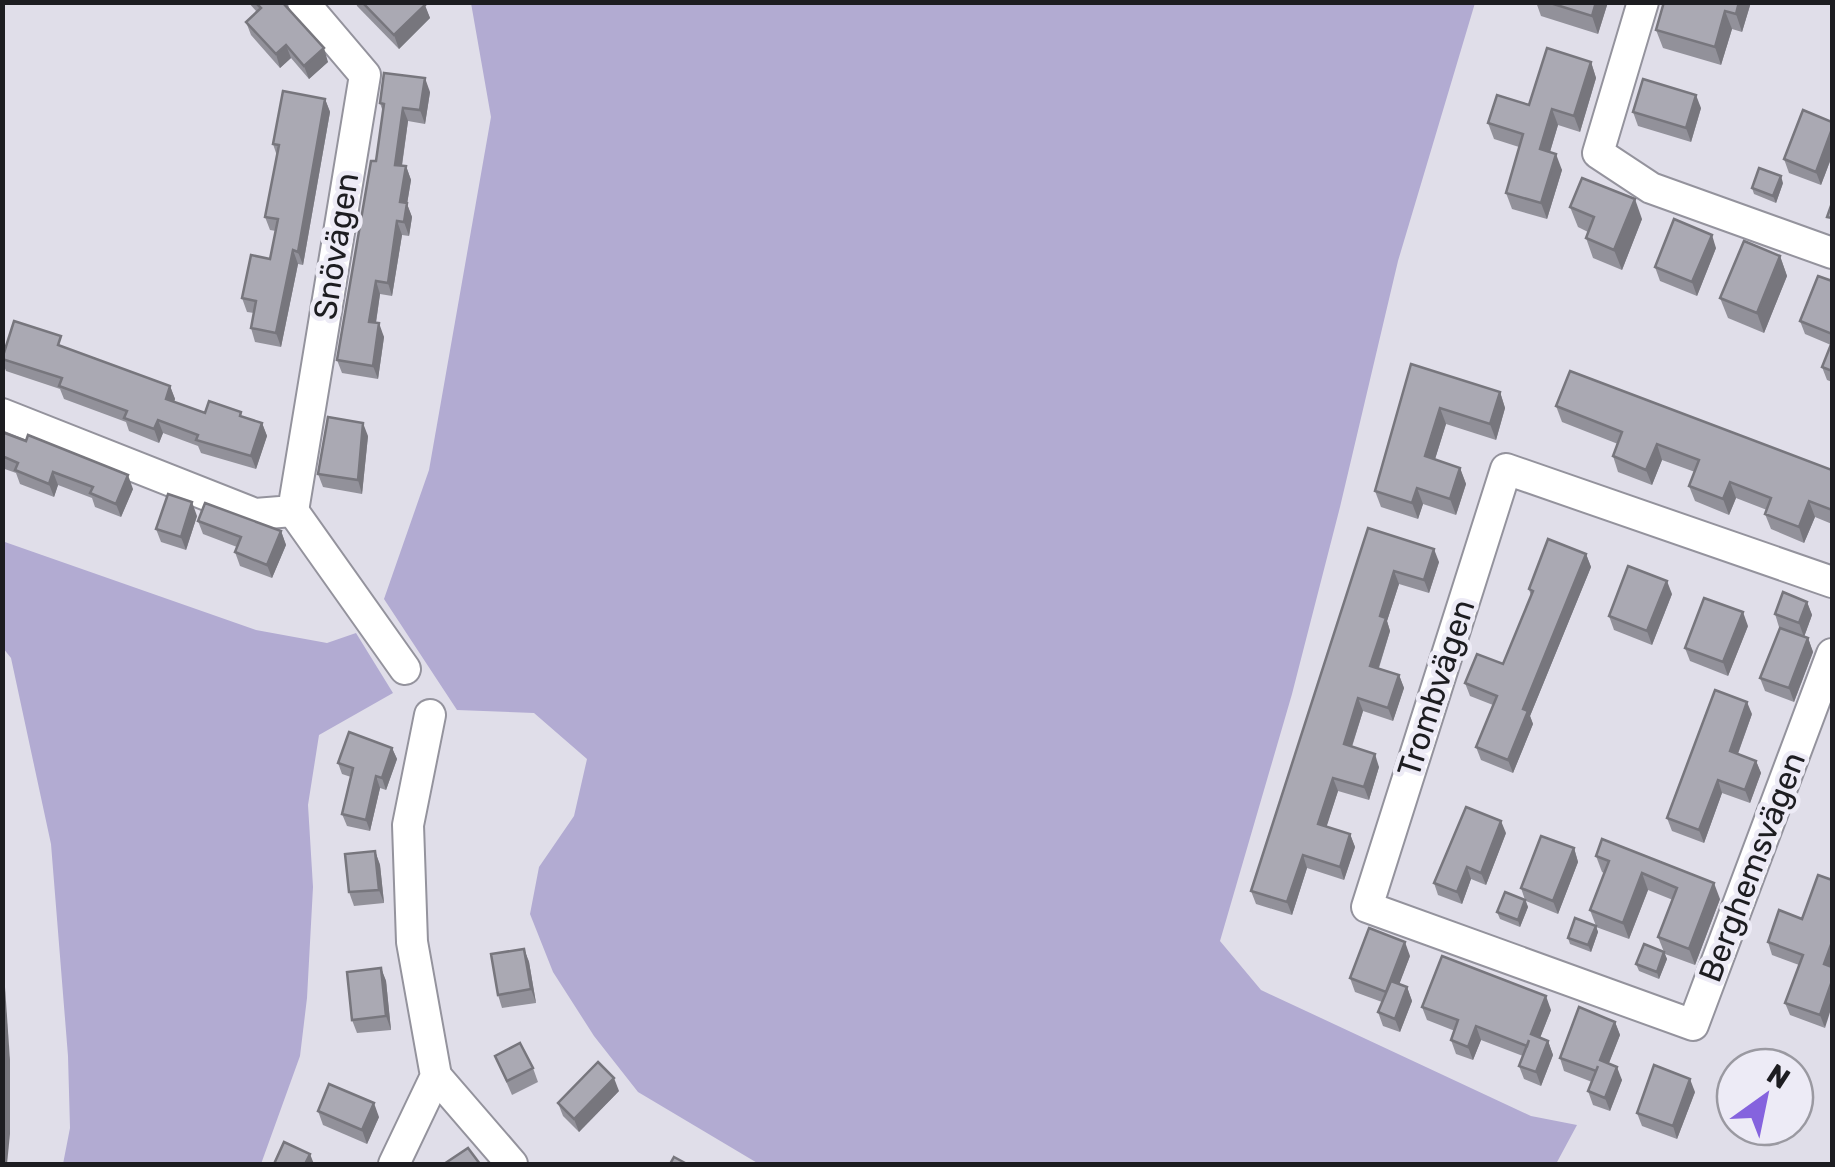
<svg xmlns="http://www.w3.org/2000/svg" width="1835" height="1167" font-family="Rubik,sans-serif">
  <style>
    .green { fill: #b2abd2 }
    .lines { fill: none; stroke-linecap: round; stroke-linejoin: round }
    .minor-casing { stroke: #94939d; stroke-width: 34 }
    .minor { stroke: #fff; stroke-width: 30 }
    .wall { fill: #92919a }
    .shaded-wall { fill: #77767d }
    .building { fill: #aaa9b3; stroke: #77767d; stroke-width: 2.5 }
    .labels { text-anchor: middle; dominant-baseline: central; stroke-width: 9; stroke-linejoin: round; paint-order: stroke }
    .street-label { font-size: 32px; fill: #1d1d21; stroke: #edebf6 }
  </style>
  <rect width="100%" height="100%" fill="#e0dee9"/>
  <g class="green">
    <polygon points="471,3 1475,3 1398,261 1340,507 1292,694 1220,941 1261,990 1531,1116 1577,1125 1556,1164 759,1164 638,1092 594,1036 553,972 530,914 539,867 574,816 587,759 534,713 457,710 384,599 429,470 491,117"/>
    <polygon points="2,541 256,630 327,643 356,633 393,693 319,735 308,805 313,887 307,998 300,1056 261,1164 63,1164 70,1128 68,1056 51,844 11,658 3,648"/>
  </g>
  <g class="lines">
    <g class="minor-casing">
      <g id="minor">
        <polyline points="1643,2 1598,153 1651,188 1832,253"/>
        <polyline points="2,414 255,514 293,511 365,75 303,2"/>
        <polyline points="293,511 405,669"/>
        <polyline points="1832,582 1506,469 1367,907 1693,1025 1832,654"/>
        <polyline points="436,1076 512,1164"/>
        <polyline points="394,1164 436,1076 412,942 408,825 430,715"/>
      </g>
    </g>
    <use href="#minor" class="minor"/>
  </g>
  <g class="wall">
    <polygon points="248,2 282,2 328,62 309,79 291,58 280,68 251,35 246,22 257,12"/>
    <polygon points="356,2 423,2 430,18 399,49 357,6"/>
    <polygon points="1536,2 1608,2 1598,34 1541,16"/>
    <polygon points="1751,2 1742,32 1732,29 1721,65 1663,48 1656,30"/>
    <polygon points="1591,62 1596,78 1580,132 1558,125 1550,152 1562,170 1547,219 1512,209 1506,193 1519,147 1494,139 1488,123 1529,105"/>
    <polygon points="430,92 425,124 408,121 402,166 406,166 411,180 407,204 412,217 409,236 402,235 392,296 380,294 376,323 384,337 378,379 342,373 337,360 376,161 383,112 380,103"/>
    <polygon points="325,99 330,112 303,265 298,264 281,347 255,342 251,328 254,313 247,312 242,298 270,259 276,231 270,230 265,217 277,156 273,144"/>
    <polygon points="1701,108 1691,142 1638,126 1633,112"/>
    <polygon points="1832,122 1832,156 1821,185 1789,173 1784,159"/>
    <polygon points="1783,183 1776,203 1754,194 1752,188"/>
    <polygon points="1570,207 1642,219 1622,270 1593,258 1586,238 1588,232 1578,227"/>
    <polygon points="1716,248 1697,296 1660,281 1655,267"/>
    <polygon points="1780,256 1787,276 1764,333 1728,318 1720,298"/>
    <polygon points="1832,281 1832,382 1827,380 1822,367 1831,345 1805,334 1800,321"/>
    <polygon points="65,348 170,386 175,399 174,402 205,413 243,417 262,423 267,436 256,469 201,453 198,446 163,433 159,443 129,431 126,422 64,399 60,389 6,371 2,361 2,356"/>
    <polygon points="1411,364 1500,392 1505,408 1496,440 1446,424 1435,459 1460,468 1466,484 1456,515 1423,504 1418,519 1381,507 1375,491"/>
    <polygon points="1556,406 1832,470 1832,524 1815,517 1804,543 1771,529 1765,514 1767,510 1736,498 1729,515 1695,501 1689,486 1695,472 1662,460 1652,485 1618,472 1613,456 1618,444 1562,422"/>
    <polygon points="2,432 133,489 121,517 95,507 92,498 58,485 54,497 20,484 16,473 2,468"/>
    <polygon points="368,436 362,494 323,487 318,474"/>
    <polygon points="197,516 186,550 161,542 156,529"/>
    <polygon points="198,521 281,531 286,545 272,578 240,566 235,552 237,547 203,534"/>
    <polygon points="1368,528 1439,562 1429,593 1399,584 1387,621 1390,631 1379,668 1399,675 1404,688 1393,721 1363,711 1352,747 1379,767 1369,800 1338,791 1326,827 1350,834 1355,847 1344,880 1307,868 1292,915 1256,904 1251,891"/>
    <polygon points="1586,554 1591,567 1530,716 1533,724 1513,773 1481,760 1476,747 1493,705 1470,696 1465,683 1503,664 1531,596 1529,589"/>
    <polygon points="1672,594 1652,645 1614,630 1609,616"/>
    <polygon points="1807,602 1812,615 1804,637 1779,627 1775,614"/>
    <polygon points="1748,626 1728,676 1690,661 1685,648"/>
    <polygon points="1808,638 1813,652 1794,702 1765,691 1760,678"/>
    <polygon points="1752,714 1738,754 1756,761 1761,773 1750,803 1722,793 1704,843 1672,831 1667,818"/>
    <polygon points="392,748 397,759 386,790 380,788 370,831 347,826 342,814 351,777 342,774 338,763"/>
    <polygon points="1506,833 1486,885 1471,879 1462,904 1438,895 1434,883"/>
    <polygon points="1574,848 1578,862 1558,914 1526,901 1528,907 1520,927 1500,919 1497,912 1525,900 1521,888"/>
    <polygon points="375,851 380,865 384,903 354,906 349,892"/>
    <polygon points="1596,856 1720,899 1695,965 1665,954 1667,959 1659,979 1639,971 1636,964 1664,952 1658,937 1673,900 1648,890 1629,939 1596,927 1598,932 1591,952 1570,944 1568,938 1596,926 1590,910 1604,873 1602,872"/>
    <polygon points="1802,919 1825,1028 1790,1015 1785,1003 1799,965 1772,955 1768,942"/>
    <polygon points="524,949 529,962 536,1003 502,1008 498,995"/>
    <polygon points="1410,956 1399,984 1407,987 1412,1001 1400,1032 1383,1026 1378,1012 1382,1002 1355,992 1350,978"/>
    <polygon points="381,968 386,981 391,1030 357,1033 352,1020"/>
    <polygon points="1422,1007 1551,1010 1540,1038 1548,1041 1553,1055 1541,1086 1524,1079 1519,1066 1523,1056 1481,1040 1473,1060 1456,1054 1451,1040 1455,1031 1427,1020"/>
    <polygon points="1615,1022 1620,1035 1609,1063 1622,1080 1610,1111 1593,1105 1588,1091 1592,1082 1564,1071 1560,1058"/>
    <polygon points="495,1056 533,1068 538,1082 512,1095"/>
    <polygon points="619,1091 579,1132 563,1116 558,1103"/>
    <polygon points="1695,1092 1677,1139 1642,1126 1637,1113"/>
    <polygon points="318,1111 379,1117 367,1144 323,1125"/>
  </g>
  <g class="shaded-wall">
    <polygon points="1596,2 1608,2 1598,34 1592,16"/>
    <polygon points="1739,2 1751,2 1742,32 1736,14"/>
    <polygon points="425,5 430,18 399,49 394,35"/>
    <polygon points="1725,11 1732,29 1721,65 1715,47"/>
    <polygon points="286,45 291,58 280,68 276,54"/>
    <polygon points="324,48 328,62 309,79 304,66"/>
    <polygon points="1591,62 1596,78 1580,132 1574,116"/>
    <polygon points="425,78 430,92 425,124 420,110"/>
    <polygon points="1696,95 1701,108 1691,142 1686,128"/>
    <polygon points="325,99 330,112 303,265 298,252"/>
    <polygon points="403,108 408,121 400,178 395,165"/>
    <polygon points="1552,109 1558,125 1546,165 1540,149"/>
    <polygon points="1832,129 1832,156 1821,185 1816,172"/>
    <polygon points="1556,154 1562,170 1547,219 1541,203"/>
    <polygon points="406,166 411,180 407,204 412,217 409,236 404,222 400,202"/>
    <polygon points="1781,176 1783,183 1776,203 1773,196"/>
    <polygon points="1635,199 1642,219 1622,270 1614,250"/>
    <polygon points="397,221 402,235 392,296 388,283"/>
    <polygon points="1712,235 1716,248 1697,296 1692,282"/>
    <polygon points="293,250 298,264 281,347 276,333"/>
    <polygon points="1780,256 1787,276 1764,333 1757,313"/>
    <polygon points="376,281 380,294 374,335 369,322"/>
    <polygon points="379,323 384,337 378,379 373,366"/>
    <polygon points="170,386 175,399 170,412 166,399"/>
    <polygon points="1500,392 1505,408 1496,440 1490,424"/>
    <polygon points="1440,408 1446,424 1431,472 1425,456"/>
    <polygon points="158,420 163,433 159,443 154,429"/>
    <polygon points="262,423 267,436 256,469 251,456"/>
    <polygon points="363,423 368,436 362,494 358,480"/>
    <polygon points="1657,444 1662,460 1652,485 1646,470"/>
    <polygon points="1460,468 1466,484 1456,515 1450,499"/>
    <polygon points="53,472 58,485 54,497 49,484"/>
    <polygon points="128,475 133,489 121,517 116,504"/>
    <polygon points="1730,482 1736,498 1729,515 1723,499"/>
    <polygon points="1417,488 1423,504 1418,519 1412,503"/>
    <polygon points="1809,501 1815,517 1804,543 1799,527"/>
    <polygon points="192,502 197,516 186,550 181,537"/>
    <polygon points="281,531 286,545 272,578 267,565"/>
    <polygon points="1434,549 1439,562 1429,593 1424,580"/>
    <polygon points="1586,554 1591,567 1530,716 1533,724 1513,773 1508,760 1523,709"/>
    <polygon points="1394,571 1399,584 1387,621 1390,631 1375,679 1370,666 1380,616"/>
    <polygon points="1667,581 1672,594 1652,645 1647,631"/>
    <polygon points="1807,602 1812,615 1804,637 1799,623"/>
    <polygon points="1743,612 1748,626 1728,676 1723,662"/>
    <polygon points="1808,638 1813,652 1794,702 1789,688"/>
    <polygon points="1399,675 1404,688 1393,721 1388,708"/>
    <polygon points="1358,698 1363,711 1348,758 1344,744"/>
    <polygon points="1747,702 1752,714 1734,764 1730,751"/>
    <polygon points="392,748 397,759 386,790 382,778"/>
    <polygon points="1375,754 1379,767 1369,800 1364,787"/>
    <polygon points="1756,761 1761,773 1750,803 1745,790"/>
    <polygon points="376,776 380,788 370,831 366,820"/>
    <polygon points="1333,778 1338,791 1323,838 1318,824"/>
    <polygon points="1718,780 1722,793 1704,843 1699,830"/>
    <polygon points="1501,821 1506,833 1486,885 1481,873"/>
    <polygon points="1350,834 1355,847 1344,880 1340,867"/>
    <polygon points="1574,848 1578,862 1558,914 1553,901"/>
    <polygon points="375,851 380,865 384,903 379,890"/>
    <polygon points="1303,855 1307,868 1292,915 1287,902"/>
    <polygon points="1467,867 1471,879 1462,904 1457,892"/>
    <polygon points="1642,873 1648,890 1629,939 1623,923"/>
    <polygon points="1714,883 1720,899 1695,965 1689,949"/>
    <polygon points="1525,900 1528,907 1520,927 1518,920"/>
    <polygon points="1596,926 1598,932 1591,952 1588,945"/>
    <polygon points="1405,942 1410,956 1391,1006 1386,992"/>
    <polygon points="1832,942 1832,967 1824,964"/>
    <polygon points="2,943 10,1060 10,1134 7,1164 2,1164"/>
    <polygon points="524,949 529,962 536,1003 531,989"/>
    <polygon points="1664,952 1667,959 1659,979 1657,972"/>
    <polygon points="381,968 386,981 391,1030 386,1016"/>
    <polygon points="1832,981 1832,1006 1825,1028 1820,1015"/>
    <polygon points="1407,987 1412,1001 1400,1032 1395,1019"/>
    <polygon points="1546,996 1551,1010 1536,1048 1531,1034"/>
    <polygon points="1615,1022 1620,1035 1605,1073 1600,1060"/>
    <polygon points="1476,1026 1481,1040 1473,1060 1468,1047"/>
    <polygon points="1548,1041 1553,1055 1541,1086 1536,1072"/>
    <polygon points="1617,1067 1622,1080 1610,1111 1605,1098"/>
    <polygon points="614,1078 619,1091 579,1132 574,1119"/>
    <polygon points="1690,1079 1695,1092 1677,1139 1673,1126"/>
    <polygon points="374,1103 379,1117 367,1144 362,1130"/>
    <polygon points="310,1154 314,1164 305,1164"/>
  </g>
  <g class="building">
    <polygon points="255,2 282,2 324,48 304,66 286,45 276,54 246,22 261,8"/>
    <polygon points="362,2 423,2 425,5 394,35"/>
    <polygon points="1547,2 1596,2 1592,16"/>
    <polygon points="1664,2 1687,3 1739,2 1736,14 1725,11 1715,47 1656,30"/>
    <polygon points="1547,48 1591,62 1574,116 1552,109 1540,149 1556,154 1541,203 1506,193 1523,134 1488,123 1497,95 1529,105"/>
    <polygon points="384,73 425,78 420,110 403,108 395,165 406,166 400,202 407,203 404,222 397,221 388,283 376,281 369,322 379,323 373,366 337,360 371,161 376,161 384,104 380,103"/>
    <polygon points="1643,79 1696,95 1686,128 1633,112"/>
    <polygon points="283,91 325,99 298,252 293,250 276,333 251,328 256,301 242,298 251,255 270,259 278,219 265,217 279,145 273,144"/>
    <polygon points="1803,110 1832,122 1832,129 1816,172 1784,159"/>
    <polygon points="1759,168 1781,176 1773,196 1752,188"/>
    <polygon points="1582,178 1635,199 1614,250 1586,238 1594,217 1570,207"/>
    <polygon points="1832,203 1832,218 1827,217"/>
    <polygon points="1674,219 1712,235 1692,282 1655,267"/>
    <polygon points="1744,241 1780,256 1757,313 1720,298"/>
    <polygon points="1818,276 1832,281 1832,334 1800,321"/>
    <polygon points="14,321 61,336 58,345 170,386 166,399 205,413 209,401 241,412 240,416 262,423 251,456 196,440 198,435 158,420 154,429 124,418 127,411 59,386 62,378 2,359"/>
    <polygon points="1832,342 1832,371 1822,367"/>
    <polygon points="1411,364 1500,392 1490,424 1440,408 1425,456 1460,468 1450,499 1417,488 1412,503 1375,491"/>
    <polygon points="1570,371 1832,470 1832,510 1809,501 1799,527 1765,514 1771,498 1730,482 1723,499 1689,486 1699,460 1657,444 1646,470 1613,456 1622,432 1556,406"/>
    <polygon points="328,417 363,423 358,480 318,474"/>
    <polygon points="2,432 26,441 28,435 128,475 116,504 90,493 93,487 53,472 49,484 15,470 18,463 2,456"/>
    <polygon points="168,494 192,502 181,537 156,529"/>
    <polygon points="205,503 281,531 267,565 235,552 241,537 198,521"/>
    <polygon points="1368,528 1434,549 1424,580 1394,571 1380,616 1386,618 1370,666 1399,675 1388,708 1358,698 1344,744 1375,754 1364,787 1333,778 1318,824 1350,834 1340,867 1303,855 1287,902 1251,891"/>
    <polygon points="1548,539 1586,554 1523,709 1528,711 1508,760 1476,747 1497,696 1465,683 1477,654 1503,664 1533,591 1529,589"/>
    <polygon points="1628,566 1667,581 1647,631 1609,616"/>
    <polygon points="1783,592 1807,602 1799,623 1775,614"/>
    <polygon points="1704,598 1743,612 1723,662 1685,648"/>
    <polygon points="1780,628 1808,638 1789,688 1760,678"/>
    <polygon points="1715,690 1747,702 1730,751 1756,761 1745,790 1718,780 1699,830 1667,818"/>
    <polygon points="349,732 392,748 382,778 376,776 366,820 342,814 353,768 338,763"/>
    <polygon points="1466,807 1501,821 1481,873 1467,867 1457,892 1434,883"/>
    <polygon points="1541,836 1574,848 1553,901 1521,888"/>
    <polygon points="1602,839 1714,883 1689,949 1658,937 1677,888 1642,873 1623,923 1590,910 1609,861 1596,856"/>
    <polygon points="375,851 379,890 349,892 345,854"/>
    <polygon points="1818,875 1832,880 1832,942 1824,964 1832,967 1832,981 1820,1015 1785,1003 1803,955 1768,942 1779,910 1802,919"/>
    <polygon points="1505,892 1525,900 1518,920 1497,912"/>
    <polygon points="1575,918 1596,926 1588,945 1568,938"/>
    <polygon points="1369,928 1405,942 1386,992 1350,978"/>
    <polygon points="1644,944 1664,952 1657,972 1636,964"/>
    <polygon points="524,949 531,989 498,995 491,954"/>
    <polygon points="1442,956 1546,996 1531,1034 1548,1041 1536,1072 1519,1066 1529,1040 1527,1046 1476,1026 1468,1047 1451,1040 1458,1020 1422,1007"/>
    <polygon points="381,968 386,1016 352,1020 347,972"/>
    <polygon points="1391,981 1407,987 1395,1019 1378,1012"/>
    <polygon points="2,1003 5,1046 5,1120 2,1147"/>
    <polygon points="1579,1007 1615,1022 1600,1060 1617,1067 1605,1098 1588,1091 1598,1066 1596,1071 1560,1058"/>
    <polygon points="520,1043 533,1068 507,1081 495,1056"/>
    <polygon points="598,1062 614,1078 574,1119 558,1103"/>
    <polygon points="1654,1065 1690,1079 1673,1126 1637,1113"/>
    <polygon points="329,1084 374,1103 362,1130 318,1111"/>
    <polygon points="284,1142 310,1154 305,1164 274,1164"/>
    <polygon points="468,1148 480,1164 444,1164"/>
    <polygon points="674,1157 687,1164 670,1164"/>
  </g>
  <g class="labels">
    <g class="street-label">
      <text transform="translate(336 246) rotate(-81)">Snövägen</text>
      <text transform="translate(1436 688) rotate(-72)">Trombvägen</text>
      <text transform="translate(1752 867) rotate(-69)">Berghemsvägen</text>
    </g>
  </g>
  <rect width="1835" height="1167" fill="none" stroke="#1d1d21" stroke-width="10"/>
  <g transform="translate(1765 1097) rotate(33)"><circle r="48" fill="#edebf6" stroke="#9a99a1" stroke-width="2.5"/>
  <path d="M0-8L18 38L0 25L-18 38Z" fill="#8563de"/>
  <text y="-15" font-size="28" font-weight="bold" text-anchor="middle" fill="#1d1d21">N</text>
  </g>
</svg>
